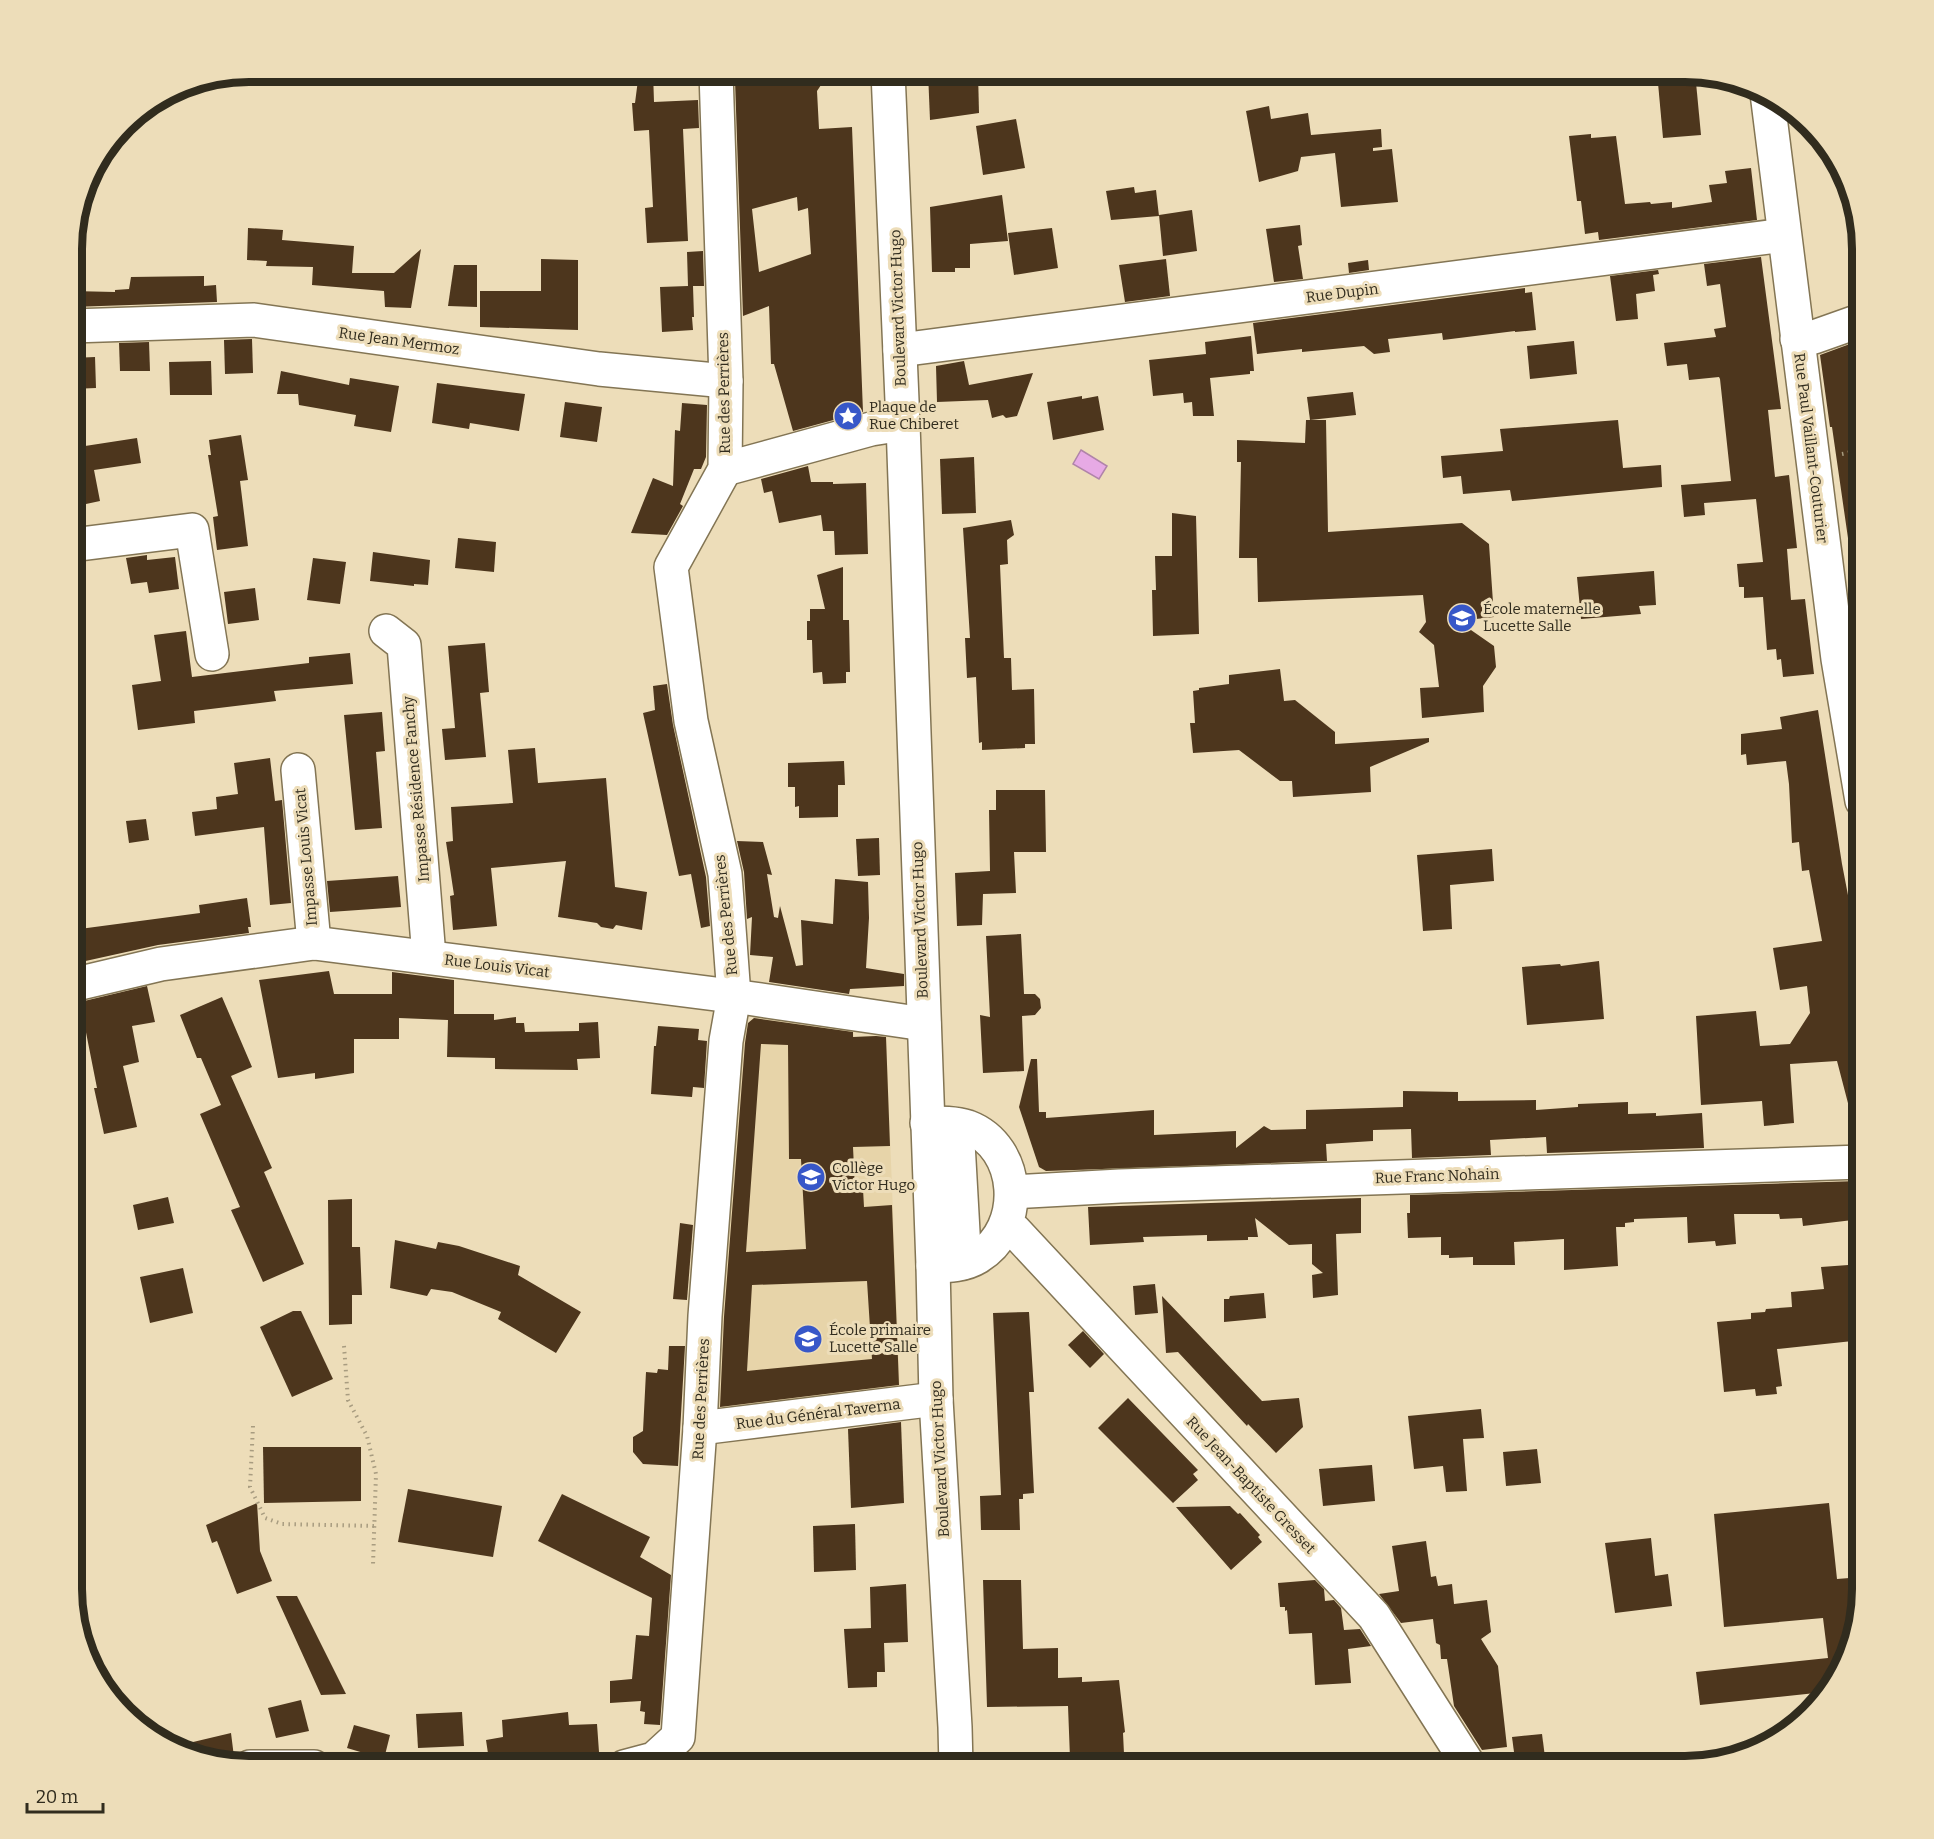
<svg xmlns="http://www.w3.org/2000/svg" width="1934" height="1839" font-family="Bitter,serif">
  <style>
    .built { fill: #e7d4a9 }
    .water { fill: #e7aae5; stroke: #b084a9; stroke-width: 1.5 }
    .building { fill: #4d361d; fill-rule: evenodd }
    .lines { fill: none; stroke-linecap: round; stroke-linejoin: round }
    .minor-casing { stroke: #837554; stroke-width: 36 }
    .path { stroke: #a89c80; stroke-width: 4; stroke-dasharray: 1.5 4.5; stroke-linecap: butt }
    .minor { stroke: #fff; stroke-width: 33 }
    .labels { text-anchor: middle; dominant-baseline: central; stroke-width: 6; stroke-linejoin: round; paint-order: stroke }
    .street-label { font-size: 15px; fill: #312c1e; stroke: #edddb9 }
    .poi-label { font-size: 15px; fill: #312c1e; stroke: #edddb9; text-anchor: start }
    .rim { fill: none; stroke: #312c1e; stroke-width: 8 }
  </style>
  <rect width="100%" height="100%" fill="#edddb9"/>
  <polygon class="built" points="755,1017 853,1031 854,1037 886,1035 900,1391 712,1408 744,1027"/>
  <polygon class="water" points="1081,450 1107,466 1099,479 1073,464"/>
  <g class="building">
    <polygon points="639,72 653,72 654,102 698,100 699,128 683,129 688,241 647,243 645,208 653,207 649,130 634,131 632,103 635,103"/>
    <path d="M815,72L823,82L817,91L819,129L852,127L863,412L793,431L774,364H771L769,306L743,316L735,80L772,77V73ZM797,197L798,211L808,208L811,254L759,272L752,209Z"/>
    <polygon points="928,72 978,72 979,113 930,120"/>
    <polygon points="1657,72 1695,72 1701,135 1663,138"/>
    <polygon points="1269,106 1271,119 1308,113 1311,135 1381,129 1382,147 1373,148 1373,151 1392,149 1398,202 1341,207 1335,153 1301,157 1298,171 1259,182 1246,111"/>
    <polygon points="1016,119 1025,168 983,175 976,126"/>
    <polygon points="1591,134 1591,138 1616,136 1625,204 1650,202 1651,204 1672,202 1672,208 1712,202 1709,185 1727,183 1725,171 1751,168 1757,220 1599,240 1598,232 1585,234 1581,201 1577,201 1569,136"/>
    <polygon points="1134,187 1135,193 1156,190 1159,216 1111,220 1106,191"/>
    <polygon points="1002,195 1008,241 970,244 970,268 955,268 955,272 932,272 930,207"/>
    <polygon points="1192,210 1197,251 1163,256 1159,215"/>
    <polygon points="1300,225 1302,245 1298,246 1303,279 1274,282 1266,229"/>
    <polygon points="248,228 283,230 282,240 354,246 352,273 394,273 421,249 411,308 385,307 384,291 312,285 313,267 266,266 267,261 247,260"/>
    <polygon points="1052,228 1058,268 1014,275 1008,233"/>
    <polygon points="703,251 704,286 693,286 694,317 692,317 693,330 662,332 660,287 688,286 687,252"/>
    <polygon points="1761,257 1781,409 1768,410 1775,477 1789,475 1797,548 1787,549 1791,600 1805,599 1814,674 1783,677 1781,659 1777,660 1776,649 1767,650 1763,597 1744,598 1744,587 1739,587 1737,564 1763,562 1756,499 1704,503 1705,515 1684,517 1681,485 1731,481 1720,379 1719,377 1689,380 1687,364 1667,366 1664,343 1716,337 1714,329 1726,327 1720,284 1707,286 1704,264"/>
    <polygon points="541,259 578,260 578,330 480,327 480,291 541,291"/>
    <polygon points="1166,259 1170,296 1125,302 1119,265"/>
    <polygon points="1368,260 1369,270 1349,273 1348,263"/>
    <polygon points="454,265 477,265 477,307 448,306"/>
    <polygon points="1658,270 1659,274 1653,275 1655,291 1636,294 1638,319 1616,321 1610,276"/>
    <polygon points="204,276 204,286 216,285 217,302 72,307 72,291 115,292 115,290 129,289 131,277"/>
    <polygon points="1525,288 1525,293 1532,292 1536,330 1515,332 1515,331 1443,340 1442,333 1388,339 1390,352 1374,354 1364,346 1302,352 1302,349 1257,354 1253,323"/>
    <polygon points="1251,336 1254,371 1250,371 1250,374 1210,378 1214,416 1193,416 1192,402 1184,403 1183,393 1153,396 1149,360 1206,354 1205,342"/>
    <polygon points="252,339 253,373 225,374 224,340"/>
    <polygon points="1574,341 1577,374 1530,379 1527,346"/>
    <polygon points="1858,341 1862,366 1862,551 1850,552 1832,427 1830,427 1820,355"/>
    <polygon points="149,342 150,371 120,371 119,343"/>
    <polygon points="95,357 96,388 72,389 72,358"/>
    <polygon points="211,361 212,395 170,395 169,362"/>
    <polygon points="964,361 969,385 1033,373 1017,416 1006,418 1003,415 992,418 988,400 937,402 936,366"/>
    <polygon points="281,371 349,385 350,378 399,386 391,432 354,426 356,415 299,405 298,394 277,394"/>
    <polygon points="437,383 525,394 519,431 470,423 469,429 432,423"/>
    <polygon points="1353,392 1356,415 1310,420 1307,397"/>
    <polygon points="1082,396 1082,399 1098,396 1104,430 1053,440 1047,402"/>
    <polygon points="565,402 602,407 597,442 560,437"/>
    <polygon points="682,403 707,405 706,457 701,469 694,469 680,504 683,506 667,535 631,533 653,478 673,486 675,430 680,431"/>
    <polygon points="1306,420 1326,420 1328,532 1462,523 1489,544 1494,617 1458,621 1494,646 1496,667 1483,686 1484,712 1422,718 1420,688 1439,687 1434,645 1419,632 1426,622 1423,595 1258,602 1257,558 1239,558 1241,462 1237,462 1237,440 1305,443"/>
    <polygon points="1618,420 1623,468 1661,465 1662,487 1512,501 1510,490 1463,494 1461,476 1443,478 1441,456 1503,451 1500,429"/>
    <polygon points="241,435 248,480 240,481 248,546 217,550 213,517 218,516 208,455 211,455 209,440"/>
    <polygon points="137,438 141,463 94,470 100,501 72,507 72,448"/>
    <polygon points="974,457 976,513 942,514 940,459"/>
    <polygon points="808,466 811,482 833,482 833,484 866,483 868,554 835,555 834,531 823,531 821,515 779,523 772,491 764,493 761,479"/>
    <polygon points="1172,513 1196,516 1199,634 1153,636 1152,590 1156,590 1155,556 1172,556"/>
    <polygon points="1011,520 1014,535 1007,540 1008,564 1000,565 1004,658 1011,658 1012,690 1034,689 1035,744 1025,744 1025,748 982,750 982,742 979,743 976,677 967,678 965,638 970,638 963,528"/>
    <polygon points="458,538 496,542 494,572 455,568"/>
    <polygon points="373,552 430,560 428,585 414,584 414,586 370,581"/>
    <polygon points="147,555 147,560 175,557 179,589 149,593 147,582 131,584 126,558"/>
    <polygon points="313,558 346,562 340,604 307,600"/>
    <polygon points="843,567 843,620 849,620 850,672 846,672 846,683 823,684 822,672 813,673 812,640 807,640 807,621 810,621 810,609 825,609 817,575"/>
    <polygon points="1654,571 1656,605 1639,606 1641,614 1581,619 1577,577"/>
    <polygon points="255,588 259,620 228,624 224,592"/>
    <polygon points="186,631 192,677 309,663 309,657 350,653 353,684 274,691 276,701 194,711 195,723 138,730 132,685 161,681 154,635"/>
    <polygon points="485,643 489,692 480,693 486,757 445,760 442,729 455,728 448,646"/>
    <polygon points="1280,669 1284,701 1295,700 1335,732 1335,744 1429,738 1429,742 1370,767 1371,792 1293,797 1292,781 1280,781 1239,750 1193,753 1190,723 1195,723 1193,691 1199,690 1199,688 1229,684 1229,675"/>
    <polygon points="667,684 673,725 706,877 710,926 701,928 691,874 679,876 643,713 655,710 653,686"/>
    <polygon points="1818,710 1842,864 1862,968 1862,1130 1855,1130 1837,1061 1790,1064 1794,1123 1764,1126 1762,1101 1701,1105 1696,1016 1756,1011 1760,1046 1790,1044 1810,1013 1807,986 1780,990 1773,948 1822,941 1809,870 1802,871 1799,842 1792,843 1789,784 1786,761 1747,765 1746,754 1741,755 1741,734 1782,729 1780,717"/>
    <polygon points="382,712 385,751 376,752 382,828 355,830 344,715"/>
    <polygon points="535,748 538,783 606,778 615,887 647,892 642,930 616,925 613,929 601,927 597,923 558,917 566,861 491,868 497,926 453,930 450,896 454,895 446,842 453,841 451,807 513,803 508,750"/>
    <polygon points="270,758 275,801 282,800 291,903 270,905 264,827 195,836 192,812 217,809 216,797 238,794 234,763"/>
    <polygon points="844,761 845,785 838,785 838,817 799,818 799,806 795,807 795,787 788,787 788,763"/>
    <polygon points="996,790 1045,790 1046,852 1014,852 1016,893 983,894 982,925 957,926 955,873 990,871 989,810 996,810"/>
    <polygon points="146,819 149,840 129,843 126,821"/>
    <polygon points="879,838 880,875 858,876 856,839"/>
    <polygon points="737,841 763,842 772,875 767,874 774,917 778,918 780,906 796,966 803,965 801,920 833,924 835,879 868,882 869,918 866,968 904,974 904,986 850,989 849,994 769,982 773,957 750,955 752,917 747,919 744,872"/>
    <polygon points="1492,849 1494,881 1450,885 1452,929 1423,931 1417,855"/>
    <polygon points="398,876 401,907 330,912 327,881"/>
    <polygon points="247,898 251,927 248,927 249,933 158,945 72,964 72,930 200,913 199,905"/>
    <polygon points="1021,934 1024,994 1035,994 1040,999 1041,1008 1035,1015 1022,1016 1024,1071 983,1073 980,1015 990,1017 986,936"/>
    <polygon points="1599,961 1604,1019 1527,1025 1522,967 1560,964 1561,966"/>
    <polygon points="329,971 334,994 392,994 392,972 454,980 454,1014 494,1014 494,1020 516,1017 516,1023 524,1023 525,1032 579,1031 579,1023 598,1022 600,1058 577,1059 578,1070 495,1069 495,1058 447,1057 448,1020 399,1018 399,1039 354,1039 354,1073 315,1079 315,1073 278,1078 259,980"/>
    <polygon points="147,986 155,1022 132,1026 139,1062 123,1066 137,1127 104,1134 94,1088 97,1088 80,1002"/>
    <polygon points="222,997 252,1067 231,1076 272,1168 264,1172 304,1264 263,1282 231,1210 240,1207 200,1114 221,1105 201,1058 197,1058 180,1015"/>
    <path d="M754,1018L853,1032V1037L876,1036L886,1037L890,1146L853,1147L855,1189H863L864,1207L892,1205L899,1385L720,1407L724,1317L745,1043L748,1023ZM761,1044L788,1045L789,1159H801L806,1249L746,1252ZM867,1281L872,1359L747,1371L752,1285Z"/>
    <polygon points="658,1026 699,1029 698,1040 707,1041 704,1088 693,1087 692,1097 651,1094 654,1046 656,1046"/>
    <polygon points="1031,1059 1037,1059 1039,1112 1046,1112 1046,1118 1154,1110 1154,1135 1236,1131 1236,1148 1264,1126 1271,1130 1306,1129 1306,1110 1403,1107 1403,1091 1458,1092 1458,1101 1536,1100 1536,1110 1578,1107 1578,1104 1628,1102 1628,1114 1656,1113 1656,1116 1702,1113 1704,1148 1547,1153 1546,1137 1490,1140 1491,1155 1412,1158 1411,1129 1373,1130 1373,1141 1326,1144 1327,1161 1046,1171 1039,1167 1019,1107"/>
    <polygon points="1859,1181 1861,1219 1803,1226 1802,1218 1780,1219 1779,1214 1734,1214 1736,1244 1716,1246 1715,1241 1688,1243 1687,1217 1634,1219 1634,1222 1625,1223 1625,1227 1616,1227 1618,1266 1564,1270 1564,1239 1514,1242 1515,1265 1473,1265 1473,1257 1449,1258 1449,1255 1441,1255 1441,1237 1408,1238 1407,1213 1410,1213 1410,1195"/>
    <polygon points="168,1197 174,1223 138,1230 133,1205"/>
    <polygon points="1361,1198 1361,1233 1336,1234 1338,1295 1313,1298 1312,1275 1323,1273 1312,1264 1312,1244 1289,1245 1255,1218 1258,1237 1248,1237 1248,1240 1207,1241 1207,1235 1143,1237 1144,1242 1090,1245 1088,1207"/>
    <polygon points="352,1199 352,1247 360,1247 362,1295 352,1295 352,1324 329,1325 328,1200"/>
    <polygon points="680,1223 693,1225 687,1300 673,1299"/>
    <polygon points="395,1240 436,1249 438,1242 459,1246 520,1266 518,1275 581,1312 556,1353 498,1319 501,1312 452,1292 431,1289 427,1296 390,1288"/>
    <polygon points="1862,1264 1862,1340 1777,1349 1782,1386 1776,1387 1777,1394 1756,1396 1755,1389 1724,1392 1717,1322 1751,1319 1751,1313 1765,1312 1766,1309 1792,1307 1791,1292 1824,1289 1821,1267"/>
    <polygon points="183,1268 193,1313 150,1323 140,1277"/>
    <polygon points="1155,1284 1158,1313 1135,1315 1133,1286"/>
    <polygon points="1264,1293 1266,1318 1224,1322 1224,1299 1229,1299 1230,1296"/>
    <polygon points="1162,1296 1262,1401 1299,1398 1303,1427 1276,1453 1248,1424 1247,1426 1178,1352 1166,1353"/>
    <polygon points="293,1311 301,1311 333,1379 292,1397 260,1327"/>
    <polygon points="1029,1312 1034,1392 1029,1392 1034,1493 1023,1494 1023,1499 1019,1499 1020,1530 981,1530 980,1496 1001,1495 993,1313"/>
    <polygon points="1083,1331 1104,1354 1090,1368 1068,1345"/>
    <polygon points="669,1346 685,1346 678,1466 643,1464 633,1452 633,1437 643,1431 646,1372 657,1373 658,1369 668,1370"/>
    <polygon points="1128,1398 1198,1470 1193,1474 1198,1480 1173,1503 1098,1428"/>
    <polygon points="1481,1409 1484,1438 1463,1439 1467,1491 1446,1492 1443,1466 1414,1469 1408,1416"/>
    <polygon points="901,1422 904,1503 851,1508 848,1429"/>
    <polygon points="263,1447 361,1447 361,1501 264,1503"/>
    <polygon points="1537,1449 1541,1483 1506,1486 1503,1452"/>
    <polygon points="1372,1465 1375,1501 1323,1506 1319,1469"/>
    <polygon points="408,1489 502,1506 493,1557 398,1542"/>
    <polygon points="562,1494 650,1537 640,1557 671,1575 660,1725 644,1724 645,1712 640,1711 641,1701 610,1703 610,1681 632,1679 636,1635 649,1636 652,1598 538,1541"/>
    <polygon points="257,1503 260,1551 272,1581 237,1594 217,1541 212,1543 206,1525"/>
    <polygon points="1829,1503 1837,1579 1862,1577 1862,1589 1848,1658 1825,1692 1700,1705 1696,1672 1828,1658 1823,1618 1724,1627 1714,1514"/>
    <polygon points="1230,1506 1238,1514 1240,1513 1260,1535 1258,1537 1262,1542 1231,1570 1176,1507"/>
    <polygon points="855,1524 856,1570 814,1572 813,1526"/>
    <polygon points="1651,1538 1655,1576 1668,1574 1672,1606 1615,1613 1605,1543"/>
    <polygon points="1426,1541 1431,1577 1436,1576 1438,1586 1452,1584 1454,1604 1487,1600 1491,1632 1481,1639 1498,1666 1507,1747 1482,1750 1454,1706 1447,1659 1441,1659 1440,1645 1436,1643 1433,1619 1401,1623 1379,1594 1399,1591 1392,1546"/>
    <polygon points="983,1580 1021,1580 1023,1649 1058,1648 1058,1678 1082,1677 1082,1682 1119,1680 1125,1732 1123,1733 1124,1754 1102,1756 1091,1764 1087,1757 1070,1758 1068,1706 987,1707"/>
    <polygon points="1315,1580 1324,1589 1325,1601 1334,1600 1341,1608 1344,1630 1360,1629 1371,1646 1348,1649 1351,1683 1315,1685 1312,1633 1289,1634 1287,1610 1285,1611 1285,1607 1280,1607 1278,1583"/>
    <polygon points="906,1584 908,1642 884,1643 885,1672 877,1672 877,1687 848,1688 844,1629 871,1628 870,1587"/>
    <polygon points="276,1596 297,1596 346,1694 321,1695"/>
    <polygon points="301,1700 309,1731 276,1738 268,1708"/>
    <polygon points="462,1712 464,1746 418,1748 416,1714"/>
    <polygon points="568,1712 569,1725 597,1724 599,1752 528,1754 529,1763 490,1767 486,1740 503,1737 502,1720"/>
    <polygon points="354,1725 390,1735 384,1759 347,1748"/>
    <polygon points="231,1733 234,1757 233,1759 223,1762 182,1753 172,1747"/>
    <polygon points="1542,1734 1546,1765 1516,1767 1512,1737"/>
  </g>
  <g class="lines">
    <g class="minor-casing">
      <g id="minor">
        <polyline points="888,72 903,424 933,1266 936,1399 955,1727 956,1767"/>
        <polyline points="1767,93 1838,659 1862,801"/>
        <polyline points="72,326 254,320 599,369 726,381"/>
        <polyline points="1797,339 1814,337 1862,320"/>
        <polyline points="900,350 1784,235"/>
        <polyline points="725,469 871,429 903,424"/>
        <polyline points="72,545 192,530 212,654"/>
        <polyline points="386,631 404,645 429,957"/>
        <polyline points="298,770 314,943"/>
        <polyline points="72,985 161,964 314,943 747,998 924,1024"/>
        <path d="M927,1123C941,1123 955,1123 968,1127C1021,1147 1026,1228 978,1257C965,1265 949,1266 933,1266"/>
        <polyline points="957,1125 964,1250 962,1263"/>
        <polyline points="1012,1192 1120,1186 1862,1162"/>
        <polyline points="1006,1224 1015,1231 1374,1616 1470,1767"/>
        <polyline points="700,1428 936,1399"/>
        <polyline points="250,1767 314,1767"/>
        <polyline points="624,1767 654,1759 678,1737 700,1428 705,1316 726,1041 734,996 725,874 691,721 671,567 725,469 726,381 716,72"/>
      </g>
    </g>
    <g class="path">
      <polyline points="1842,454 1862,450"/>
      <polyline points="344,1346 348,1400 367,1436 376,1474 373,1565"/>
      <polyline points="253,1426 250,1487 265,1518 282,1524 375,1526"/>
    </g>
    <use href="#minor" class="minor"/>
  </g>
  <defs>
    <g id="sight-disc" transform="scale(1.5)"><circle r="9.5" fill="#3757c8" stroke="#edddb9"/><path d="M0-6L1.8-2.2L6-1.7L2.9 1.2L3.7 5.4L0 3.3L-3.7 5.4L-2.9 1.2L-6-1.7L-1.8-2.2Z" fill="#fff"/></g>
    <g id="school-disc" transform="scale(1.5)"><circle r="9.5" fill="#3757c8" stroke="#edddb9"/><path d="M0-5L7-2L0 1L-7-2ZM-4 1L0 2.5L4 1V4Q0 6-4 4Z" fill="#fff"/></g>
  </defs>
  <g fill-rule="evenodd">
    <use href="#sight-disc" x="848" y="416"/>
    <use href="#school-disc" x="1462" y="618"/>
    <use href="#school-disc" x="811" y="1177"/>
    <use href="#school-disc" x="808" y="1339"/>
  </g>
  <g class="labels">
    <g class="street-label">
      <text transform="translate(1342 293) rotate(-7)">Rue Dupin</text>
      <text transform="translate(898 308) rotate(-92)">Boulevard Victor Hugo</text>
      <text transform="translate(399 341) rotate(8)">Rue Jean Mermoz</text>
      <text transform="translate(724 393) rotate(-91)">Rue des Perrières</text>
      <text transform="translate(1811 448) rotate(83)">Rue Paul Vaillant-Couturier</text>
      <text transform="translate(416 789) rotate(-95)">Impasse Résidence Fanchy</text>
      <text transform="translate(306 857) rotate(-95)">Impasse Louis Vicat</text>
      <text transform="translate(726 915) rotate(-96)">Rue des Perrières</text>
      <text transform="translate(920 920) rotate(-92)">Boulevard Victor Hugo</text>
      <text transform="translate(497 966) rotate(7)">Rue Louis Vicat</text>
      <text transform="translate(1437 1176) rotate(-2)">Rue Franc Nohain</text>
      <text transform="translate(701 1399) rotate(-87)">Rue des Perrières</text>
      <text transform="translate(818 1414) rotate(-7)">Rue du Général Taverna</text>
      <text transform="translate(940 1459) rotate(-93)">Boulevard Victor Hugo</text>
      <text transform="translate(1251 1485) rotate(47)">Rue Jean-Baptiste Gresset</text>
    </g>
    <g class="poi-label">
      <text x="869" y="407">Plaque de<tspan x="869" dy="17">Rue Chiberet</tspan></text>
      <text x="1483" y="609">École maternelle<tspan x="1483" dy="17">Lucette Salle</tspan></text>
      <text x="832" y="1168">Collège<tspan x="832" dy="17">Victor Hugo</tspan></text>
      <text x="829" y="1330">École primaire<tspan x="829" dy="17">Lucette Salle</tspan></text>
    </g>
  </g>
  <path d="M0 0H1934V1839H0ZM249 82H1685A167 167 0 0 1 1852 249V1589A167 167 0 0 1 1685 1756H249A167 167 0 0 1 82 1589V249A167 167 0 0 1 249 82Z" fill="#edddb9" fill-rule="evenodd"/>
  <path class="rim" d="M249 82H1685A167 167 0 0 1 1852 249V1589A167 167 0 0 1 1685 1756H249A167 167 0 0 1 82 1589V249A167 167 0 0 1 249 82Z"/>
  <path d="M27 1803v9h76v-9" fill="none" stroke="#312c1e" stroke-width="3"/>
  <text x="36" y="1803" font-size="18" fill="#312c1e" stroke="#edddb9" stroke-width="4.5" paint-order="stroke">20 m</text>
</svg>
